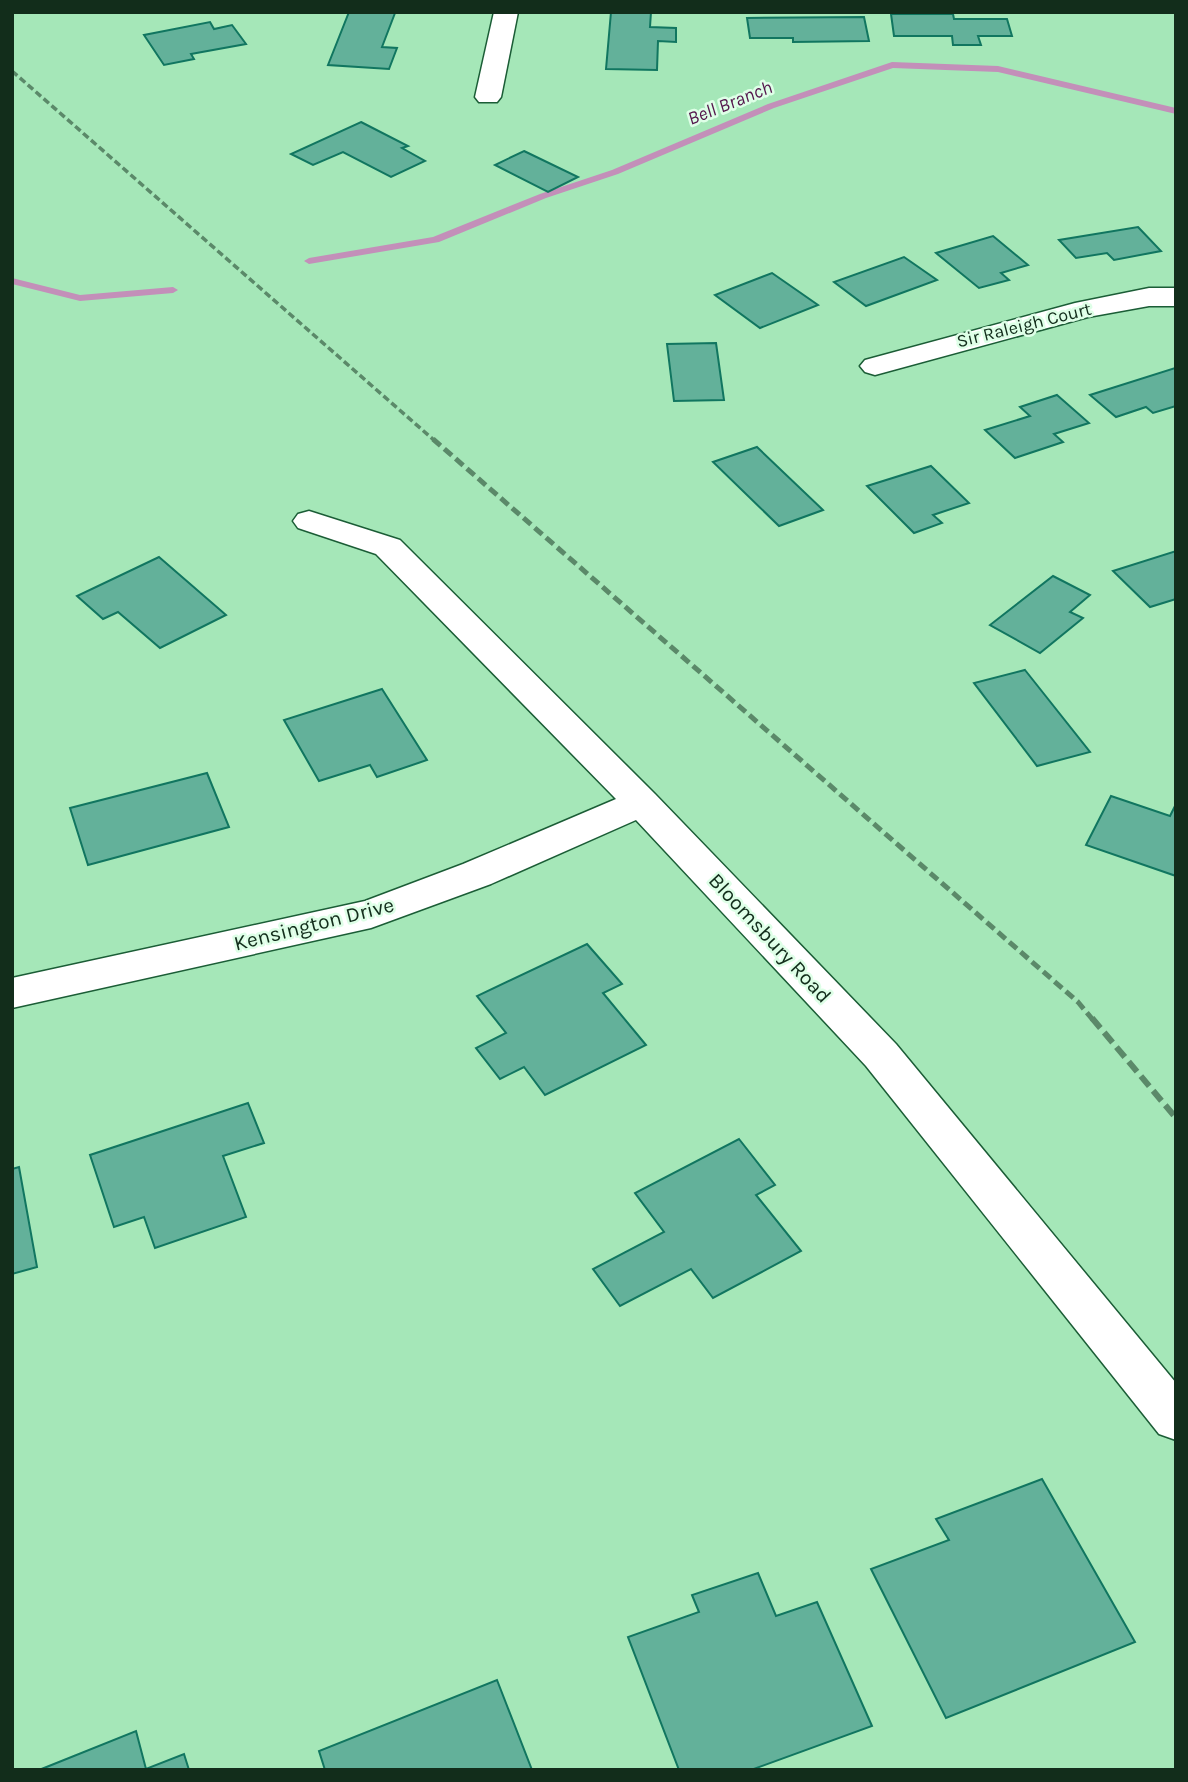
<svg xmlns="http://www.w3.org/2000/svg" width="1188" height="1782" font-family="Karla,sans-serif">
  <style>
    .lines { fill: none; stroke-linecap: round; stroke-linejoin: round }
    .stream { fill: #c38fb9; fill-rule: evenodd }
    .building { fill: #63b19a; stroke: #117660; stroke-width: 2 }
    .minor-casing { stroke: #1b5d36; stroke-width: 3 }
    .minor { fill: #fff; fill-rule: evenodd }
    .rail-far2 { stroke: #5b8969; stroke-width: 3.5; stroke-dasharray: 7 3.5; stroke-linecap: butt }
    .rail-far1 { stroke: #5b8969; stroke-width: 5; stroke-dasharray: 10 5; stroke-linecap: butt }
    .rail { stroke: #5b8969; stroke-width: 6; stroke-dasharray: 13 6; stroke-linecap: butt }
    .labels { text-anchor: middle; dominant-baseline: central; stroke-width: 5; stroke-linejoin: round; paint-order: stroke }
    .far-street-label { font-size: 18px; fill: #122d1b; stroke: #deffe7 }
    .far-water-label { font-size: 19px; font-style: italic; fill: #53144b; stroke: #deffe7 }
    .street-label { font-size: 21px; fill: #122d1b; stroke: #deffe7 }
  </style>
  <rect width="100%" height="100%" fill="#a5e7b8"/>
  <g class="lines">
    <g class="stream">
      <polygon points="892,62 998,66 1176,108 1176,114 998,72 893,68 774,108 618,174 546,198 439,242 309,264 304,261 309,258 433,237 540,194 612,170 768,104"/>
      <polygon points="12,278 80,295 173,287 178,290 173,293 80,301 12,284"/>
    </g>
  </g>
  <g class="building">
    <polygon points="349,12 395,13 382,47 397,48 389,69 328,65"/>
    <polygon points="611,12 651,12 650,27 676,28 676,42 658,41 657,70 606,69"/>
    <polygon points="891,14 953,14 954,19 1007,19 1012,36 978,36 981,45 953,45 952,36 894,36"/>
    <polygon points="864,17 869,41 793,42 793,38 750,38 747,18"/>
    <polygon points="210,22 214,29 232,25 246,44 191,54 194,59 164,65 144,35"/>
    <polygon points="361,122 408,146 402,148 425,161 391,177 343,152 313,165 291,154"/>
    <polygon points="524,151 578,177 548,192 495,165"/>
    <polygon points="1138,227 1161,251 1114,260 1107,253 1076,258 1059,240"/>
    <polygon points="993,236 1028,265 1001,273 1009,280 979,288 936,253"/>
    <polygon points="904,257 937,280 866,306 834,282"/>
    <polygon points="772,273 818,305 760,328 715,295"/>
    <polygon points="716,343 724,400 674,401 667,344"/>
    <polygon points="1175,368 1176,406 1153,413 1146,407 1116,417 1090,395"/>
    <polygon points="1057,395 1089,423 1054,434 1063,442 1015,458 985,430 1030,416 1020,407"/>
    <polygon points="757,447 823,510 779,526 713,462"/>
    <polygon points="931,466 969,503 933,515 942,523 914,533 867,486"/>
    <polygon points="1176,551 1176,599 1150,607 1113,571"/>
    <polygon points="159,557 226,615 160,648 118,612 103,619 77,596"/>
    <polygon points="1053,576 1090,595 1070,612 1083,618 1040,653 990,625"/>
    <polygon points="1025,670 1090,752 1037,766 974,683"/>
    <polygon points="382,689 427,760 377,777 370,765 319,781 284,720"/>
    <polygon points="207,773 229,827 88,865 70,808"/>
    <polygon points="1111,796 1170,816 1176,804 1176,876 1086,845"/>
    <polygon points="587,944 622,984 603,993 646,1045 545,1095 524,1067 500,1079 476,1048 506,1033 477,996"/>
    <polygon points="248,1103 264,1143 223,1156 246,1217 155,1248 144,1217 114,1227 90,1155"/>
    <polygon points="739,1139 775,1185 756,1195 801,1251 713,1298 691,1269 620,1306 593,1269 664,1232 635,1193"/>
    <polygon points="19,1167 37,1267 12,1274 12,1169"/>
    <polygon points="1042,1479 1135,1642 946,1718 871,1569 949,1540 936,1519"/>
    <polygon points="758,1573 776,1616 817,1602 872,1726 751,1770 679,1770 628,1637 699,1612 692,1595"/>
    <polygon points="497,1680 532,1770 325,1770 319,1751"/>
    <polygon points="136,1731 146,1769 184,1754 189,1770 39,1770"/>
  </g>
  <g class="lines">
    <g class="minor-casing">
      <g id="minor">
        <polygon points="494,12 518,12 501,97 497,102 479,102 475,97"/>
        <polygon points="1149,288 1176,288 1176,306 1149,306 1088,317 875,375 865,372 860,366 865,360 1075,303"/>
        <polygon points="309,511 400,540 655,794 896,1044 1176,1383 1176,1440 1159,1434 866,1066 636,820 491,884 371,928 12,1008 12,978 365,901 463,864 616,799 376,554 298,528 293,521 298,514"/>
      </g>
    </g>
    <use href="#minor" class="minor"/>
    <polyline class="rail-far2" points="12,71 435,441"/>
    <polyline class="rail-far1" points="433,439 1078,1002 1093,1020"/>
    <polyline class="rail" points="1092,1018 1176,1118"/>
  </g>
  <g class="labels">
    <g class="far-street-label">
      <text transform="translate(1024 325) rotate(-14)">Sir Raleigh Court</text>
    </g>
    <g class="far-water-label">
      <text transform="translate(730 103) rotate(-22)">Bell Branch</text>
    </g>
    <g class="street-label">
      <text transform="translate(314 924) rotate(-14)">Kensington Drive</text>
      <text transform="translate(770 938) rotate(47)">Bloomsbury Road</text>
    </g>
  </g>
  <rect width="1188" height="1782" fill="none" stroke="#122d1b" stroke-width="28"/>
</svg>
